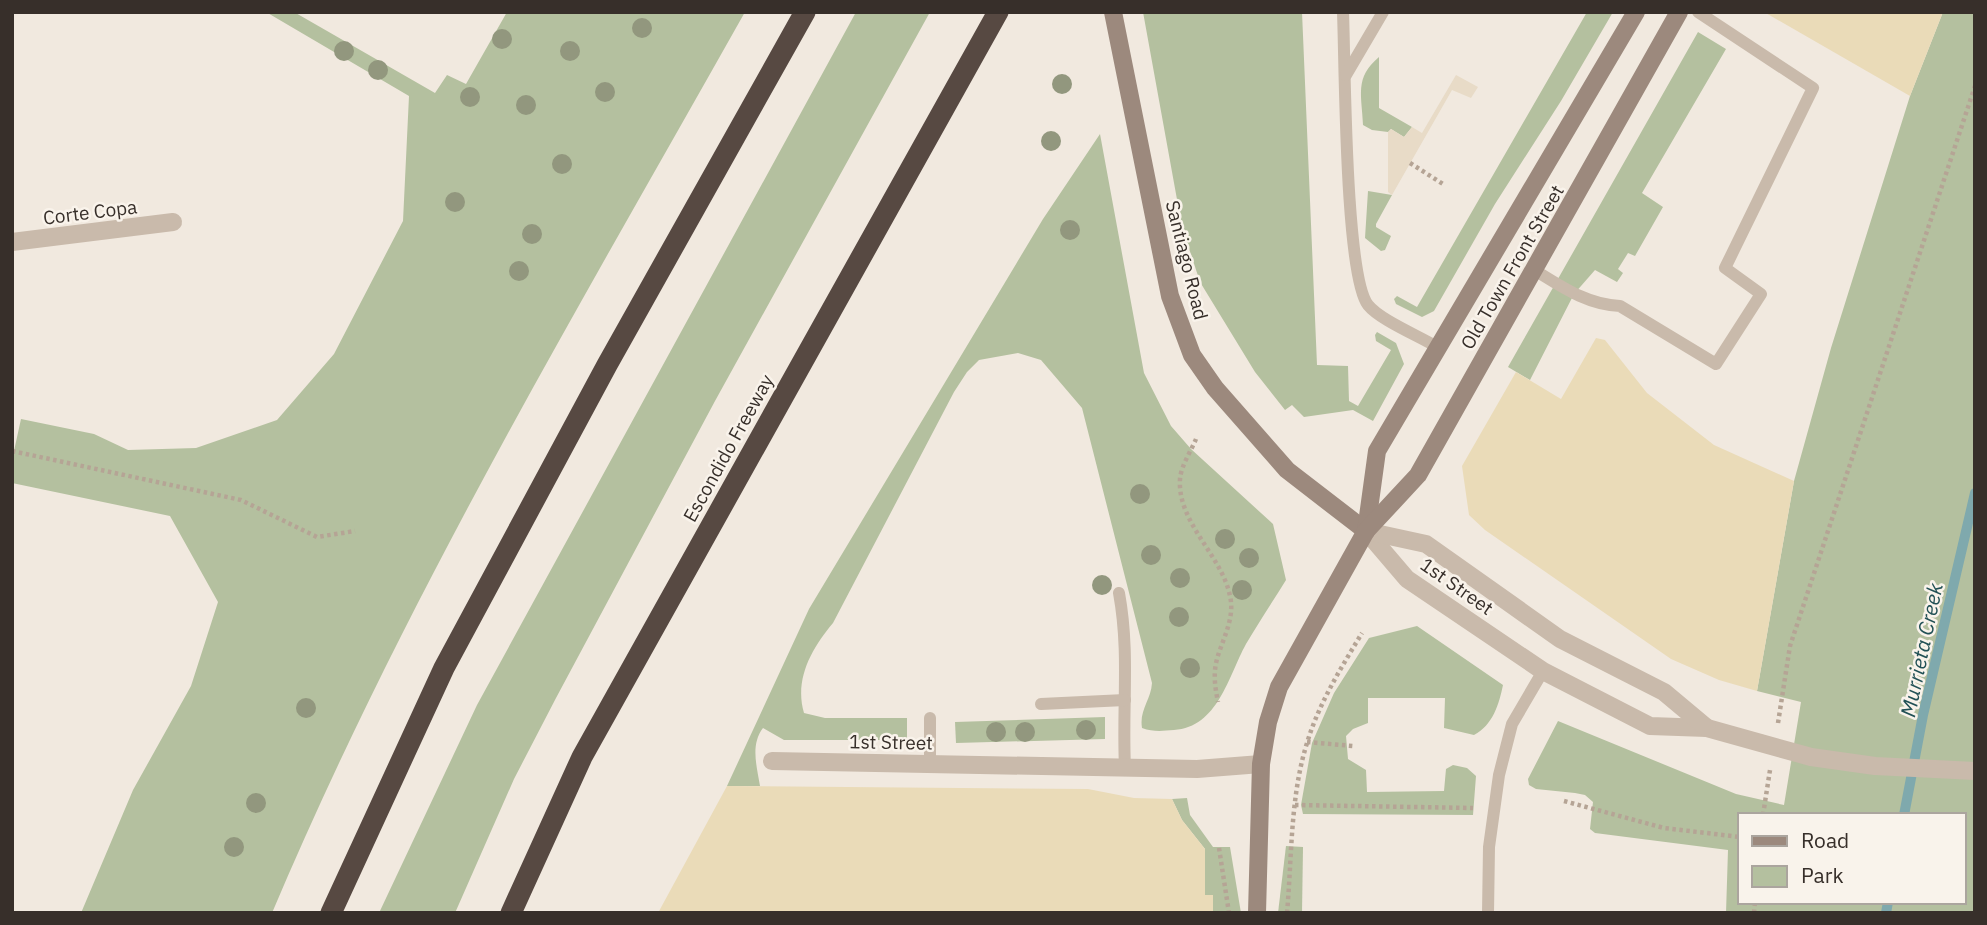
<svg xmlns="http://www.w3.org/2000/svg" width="1987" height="925" font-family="'IBM Plex Sans',sans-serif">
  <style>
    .green { fill: #b4c09f; fill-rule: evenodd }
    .sand { fill: #eadbb8 }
    .plaza { fill: #e8dbc7 }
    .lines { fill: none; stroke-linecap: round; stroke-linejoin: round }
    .stream { stroke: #7fa9ad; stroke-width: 10 }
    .path { stroke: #b5a495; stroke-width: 4.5; stroke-dasharray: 3.5 3.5; stroke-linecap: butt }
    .service { stroke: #c9baab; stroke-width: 12 }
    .minor { stroke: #c9baab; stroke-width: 18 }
    .tertiary { stroke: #c9baab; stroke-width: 18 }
    .secondary { stroke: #9c897d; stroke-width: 18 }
    .motorway { stroke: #574942; stroke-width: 21 }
    .tree { fill: #92977e }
    .labels { text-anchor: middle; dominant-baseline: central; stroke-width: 5; stroke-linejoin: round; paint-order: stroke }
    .street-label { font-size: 19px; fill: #372f2a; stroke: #f9f3eb }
    .water-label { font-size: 21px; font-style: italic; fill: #225156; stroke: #f9f3eb }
  </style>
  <rect width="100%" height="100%" fill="#f1e9df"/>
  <g class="green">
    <path d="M266,12H294L435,93L447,75L466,84L507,12H745C579,307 404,600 272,913H81L133,790L191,686L218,602L170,516L12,483V460L21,419L94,434L128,450L196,448L277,420L334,354L403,221L409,96Z"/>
    <polygon points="856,12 930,12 715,401 556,698 514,779 455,913 379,913 477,705"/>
    <polygon points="1143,12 1302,12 1317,365 1348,366 1349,401 1358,406 1391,350 1376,341 1375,335 1377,332 1396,343 1404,364 1373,421 1353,410 1304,417 1292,405 1285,410 1255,372 1200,282 1182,227"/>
    <polygon points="1587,12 1613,12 1561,101 1495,204 1434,311 1422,317 1396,304 1394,299 1397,296 1417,307"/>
    <path d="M1943,12H1975V913H1726L1728,850L1595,833L1590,829L1593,802L1585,795L1575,793L1536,789L1529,785L1528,779L1558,721L1736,794L1784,805L1801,702L1757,691L1794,481L1831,348L1910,96ZM1740,815H1964V902H1740Z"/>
    <polygon points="1698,32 1726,49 1642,193 1663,207 1635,256 1628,253 1618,269 1623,273 1617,282 1595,270 1574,294 1530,380 1508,367"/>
    <path d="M1379,57V108L1412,127L1404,137L1391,129L1388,132L1372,130L1363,125C1362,95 1354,78 1379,57Z"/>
    <path d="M1100,134L1144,373L1171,426L1191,449L1273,524L1286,580C1273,601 1259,622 1246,644C1228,677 1218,727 1174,730C1162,731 1153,732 1142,728C1139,710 1151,700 1152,683L1082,408L1041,360L1018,353L979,360L967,372L954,392L833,623C812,648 794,679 804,713L825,718H907V740H784L763,728C750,745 757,767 760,786H727L809,609L1043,219Z"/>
    <polygon points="1368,191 1392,195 1376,224 1376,227 1391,236 1385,250 1381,251 1365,238"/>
    <path d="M1417,626L1503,685C1499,704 1493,725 1474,735L1444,728L1445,698H1368V723L1353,729L1346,736L1348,759L1366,770L1367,792L1444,791L1446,769L1453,765L1467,768L1476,776L1473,815L1303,814L1301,805L1312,743L1334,693L1369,638Z"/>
    <polygon points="1105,717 1105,739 956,743 955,722"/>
    <polygon points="1187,798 1190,815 1213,847 1230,847 1241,913 1213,913 1213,896 1205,895 1205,849 1182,820 1172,799"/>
    <polygon points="1286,846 1303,847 1302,913 1278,913"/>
  </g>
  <g class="sand">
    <polygon points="1764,12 1943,12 1910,96"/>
    <polygon points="1596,338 1605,340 1647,393 1714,445 1794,481 1757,691 1719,680 1671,659 1485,530 1469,515 1462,466 1516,372 1561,399"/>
    <polygon points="727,786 1088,789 1134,798 1172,799 1182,820 1205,849 1205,895 1213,895 1213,913 658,913"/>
  </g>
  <polygon class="plaza" points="1456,75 1478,87 1471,98 1452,90 1392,195 1388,192 1388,132 1391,129 1404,137 1412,127 1422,133"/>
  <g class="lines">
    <g class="stream">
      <polyline points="1904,815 1923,715 1975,493"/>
      <polyline points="1886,913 1888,902"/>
    </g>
    <g class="path">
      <polyline points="1410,163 1443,184"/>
      <path d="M1196,439C1191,451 1181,466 1180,479C1177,525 1226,558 1231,602C1233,622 1222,641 1217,659C1213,674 1215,687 1218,702"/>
      <polyline points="12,451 241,500 317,537 355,531"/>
      <polyline points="1778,723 1790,646 1975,86"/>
      <polyline points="1307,742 1353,746"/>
      <polyline points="1564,801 1664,828 1740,837"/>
      <polyline points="1295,805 1473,808"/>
      <polyline points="1763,815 1770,770"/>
      <polyline points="1219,848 1229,913"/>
      <path d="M1287,913C1292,857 1290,797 1307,743C1319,703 1341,668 1362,633"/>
      <polyline points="1754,913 1755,902"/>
    </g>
    <g class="service">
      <path d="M1343,12C1345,61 1345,276 1368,305C1380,320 1419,336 1437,347"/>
      <polyline points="1346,75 1383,12"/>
      <path d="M1536,271C1562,287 1588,305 1620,306L1716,364L1761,294L1725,268L1813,88L1698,12"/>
      <path d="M1119,593C1130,653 1122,707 1125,767"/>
      <polyline points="1041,704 1125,700"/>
      <polyline points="930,764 930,718"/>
      <polyline points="1488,913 1489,847 1499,775 1512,724 1543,671"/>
    </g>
    <g class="minor">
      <polyline points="12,242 173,222"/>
      <polyline points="772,761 1197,769 1261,764"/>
    </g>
    <g class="tertiary">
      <polyline points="1366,531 1407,579 1543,671 1650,726 1707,728 1811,757 1875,766 1975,771"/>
      <polyline points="1366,531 1426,544 1560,639 1664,692 1707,728"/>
    </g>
    <g class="secondary">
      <polyline points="1113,12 1170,296 1192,355 1215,388 1287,470 1366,531"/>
      <polyline points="1366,531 1377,451 1636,12"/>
      <polyline points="1257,913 1261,764 1268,722 1279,687 1366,531 1418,475 1679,12"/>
    </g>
    <g class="motorway">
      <polyline points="331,913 444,668 607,365 805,12"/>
      <polyline points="511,913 582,757 998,12"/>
    </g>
  </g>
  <g class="tree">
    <circle cx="642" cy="28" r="10"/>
    <circle cx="502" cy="39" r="10"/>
    <circle cx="344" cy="51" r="10"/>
    <circle cx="570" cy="51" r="10"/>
    <circle cx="378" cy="70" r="10"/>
    <circle cx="1062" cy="84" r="10"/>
    <circle cx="605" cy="92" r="10"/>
    <circle cx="470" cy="97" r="10"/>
    <circle cx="526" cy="105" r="10"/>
    <circle cx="1051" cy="141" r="10"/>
    <circle cx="562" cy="164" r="10"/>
    <circle cx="455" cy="202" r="10"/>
    <circle cx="1070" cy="230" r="10"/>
    <circle cx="532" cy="234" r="10"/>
    <circle cx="519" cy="271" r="10"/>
    <circle cx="1140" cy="494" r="10"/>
    <circle cx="1225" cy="539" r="10"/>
    <circle cx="1151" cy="555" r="10"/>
    <circle cx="1249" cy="558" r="10"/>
    <circle cx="1180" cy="578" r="10"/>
    <circle cx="1102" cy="585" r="10"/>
    <circle cx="1242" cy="590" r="10"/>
    <circle cx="1179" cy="617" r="10"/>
    <circle cx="1190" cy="668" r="10"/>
    <circle cx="306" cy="708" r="10"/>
    <circle cx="1086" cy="730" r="10"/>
    <circle cx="996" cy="732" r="10"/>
    <circle cx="1025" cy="732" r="10"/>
    <circle cx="256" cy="803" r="10"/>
    <circle cx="234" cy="847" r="10"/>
  </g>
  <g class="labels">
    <g class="street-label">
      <text transform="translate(90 212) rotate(-7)">Corte Copa</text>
      <text transform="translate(1187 260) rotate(76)">Santiago Road</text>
      <text transform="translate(1512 267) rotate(-60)">Old Town Front Street</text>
      <text transform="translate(728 448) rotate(-61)">Escondido Freeway</text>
      <text transform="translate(1457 586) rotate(35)">1st Street</text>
      <text transform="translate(891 742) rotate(1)">1st Street</text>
    </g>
    <g class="water-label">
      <text transform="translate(1921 650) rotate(-78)">Murrieta Creek</text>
    </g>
  </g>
  <rect width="1987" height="925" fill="none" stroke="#372f2a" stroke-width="28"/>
  <rect x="1738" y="813" width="228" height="91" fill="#f9f3eb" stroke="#aba59e" stroke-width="2"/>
  <rect x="1752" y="836" width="35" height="10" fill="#9c897d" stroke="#aba59e" stroke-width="2"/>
  <text x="1801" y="848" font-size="21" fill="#372f2a">Road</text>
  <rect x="1752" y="866" width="35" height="21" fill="#b4c09f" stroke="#aba59e" stroke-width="2"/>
  <text x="1801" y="883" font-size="21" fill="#372f2a">Park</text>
</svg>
